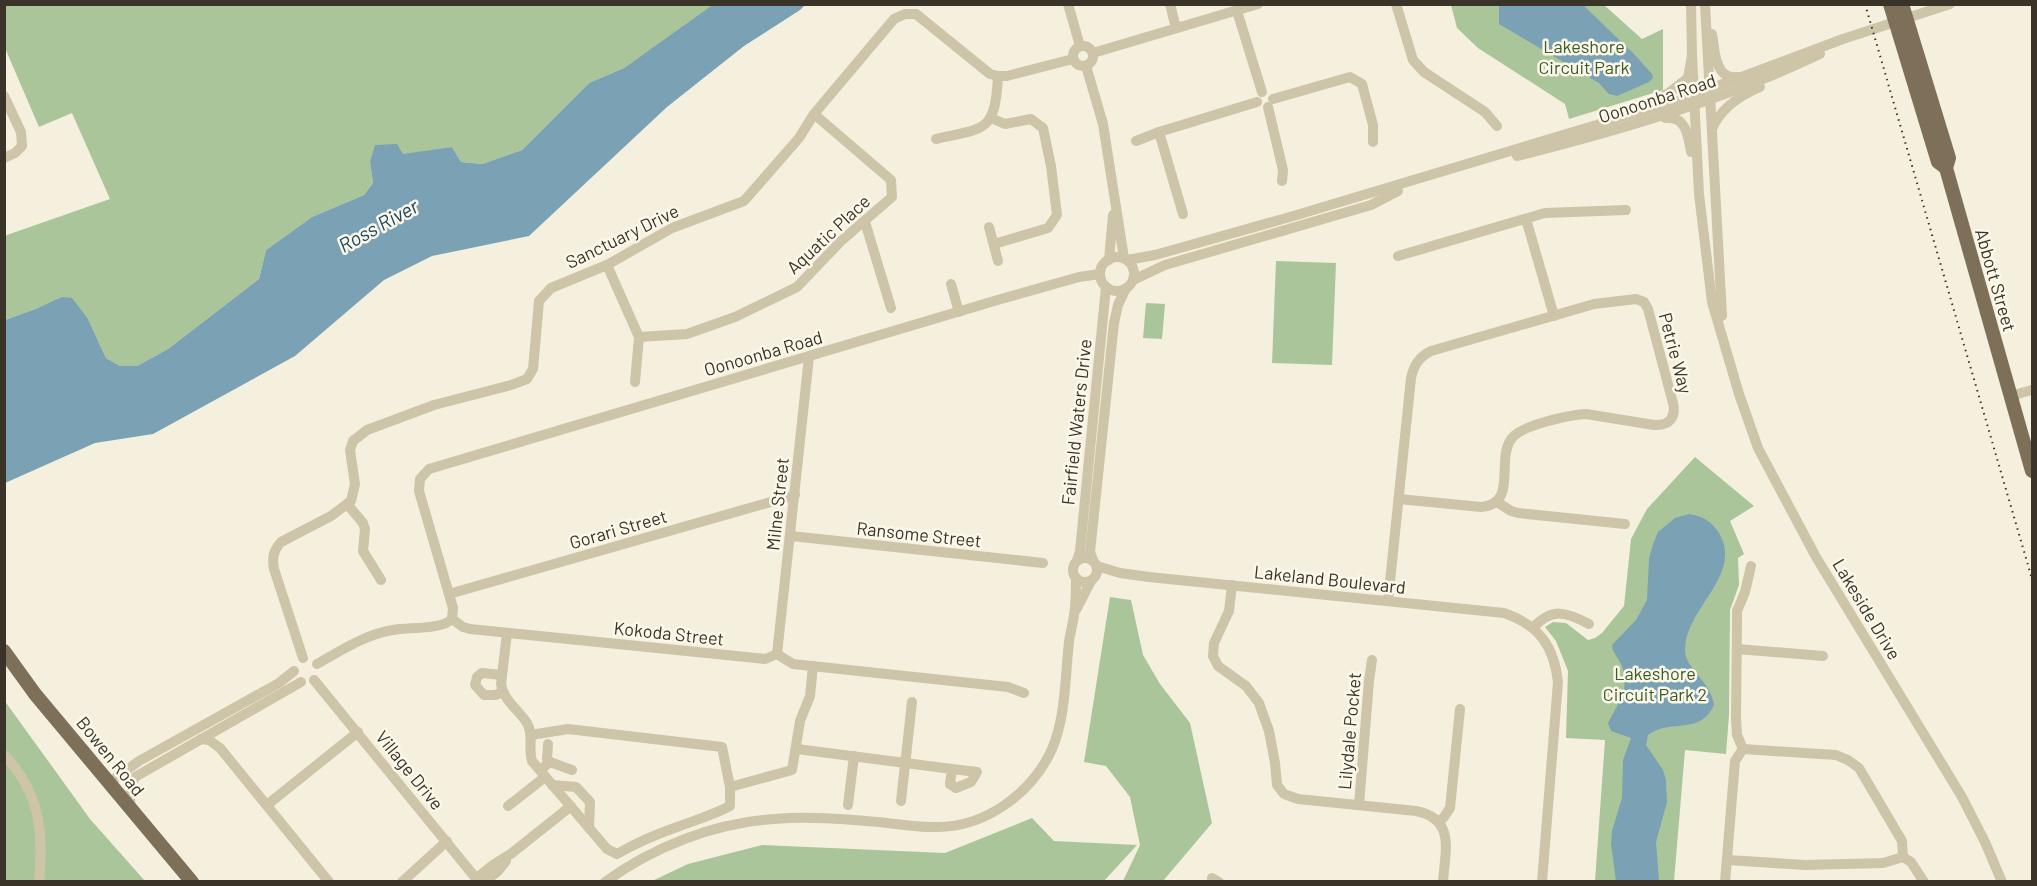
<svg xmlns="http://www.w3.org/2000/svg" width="2037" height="886" font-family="Barlow,sans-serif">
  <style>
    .green { fill: #abc59b }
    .water { fill: #7aa1b4 }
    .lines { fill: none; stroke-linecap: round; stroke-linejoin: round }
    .minor { stroke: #cec4a8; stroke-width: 10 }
    .major { stroke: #7d6f58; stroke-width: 14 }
    .rail { stroke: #3a3328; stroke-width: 2; stroke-dasharray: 1.5 4.5; stroke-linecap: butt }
    .labels { text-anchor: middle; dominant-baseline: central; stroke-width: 5; stroke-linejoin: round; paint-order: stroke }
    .park-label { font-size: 18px; fill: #3b5a2a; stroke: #fbf8ea }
    .street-label { font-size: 18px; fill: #3a3328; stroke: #fbf8ea }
    .water-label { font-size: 20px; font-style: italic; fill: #1a475f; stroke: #fbf8ea }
  </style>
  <rect width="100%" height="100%" fill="#f4f0dd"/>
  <g class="green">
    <polygon points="5,5 714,5 624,68 589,83 522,150 482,164 461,162 452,147 370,162 373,183 364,195 312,217 266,250 259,279 168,349 137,366 120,366 106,358 88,319 38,308 5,320 4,236 110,199 72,113 39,127 5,48"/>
    <polygon points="1451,5 1604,5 1642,39 1663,29 1663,90 1569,119 1565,104 1478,48 1457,28"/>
    <polygon points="1276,261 1336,263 1332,365 1272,363"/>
    <polygon points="1146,303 1165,304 1162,339 1143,338"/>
    <polygon points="1695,457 1754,506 1730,521 1744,554 1738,558 1739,585 1730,610 1729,715 1726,754 1685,750 1674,881 1595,881 1605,740 1566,738 1568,671 1556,641 1545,627 1553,622 1566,623 1588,640 1595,638 1602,633 1624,606 1631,539 1647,509"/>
    <polygon points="1110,597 1131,600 1143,655 1160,684 1190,723 1212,823 1163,881 1123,881 1140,845 1130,797 1106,766 1084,762"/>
    <polygon points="4,700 90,819 145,881 5,881"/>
    <polygon points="1032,818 1054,841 1137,845 1104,881 652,881 688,864 762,845 945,853"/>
  </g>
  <g class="water">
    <polygon points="714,4 805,5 800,10 744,46 667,107 529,236 432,256 384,280 295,356 153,434 95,443 5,483 5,320 38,308 62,297 72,298 88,319 106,358 120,366 137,366 168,349 259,279 266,250 312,217 364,195 373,183 370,162 375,145 397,144 403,154 452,147 461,162 482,164 522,150 589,83 624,68"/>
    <polygon points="1499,5 1583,5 1634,54 1652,74 1653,78 1649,82 1617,96 1609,94 1599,83 1499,24"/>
    <path d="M1689,514C1703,516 1711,521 1719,533C1744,575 1685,608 1685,650C1685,669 1711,681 1714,705C1700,736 1671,718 1648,735L1646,745L1663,770L1666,780L1667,802L1656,842L1659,881H1616L1611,844L1612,831L1622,798L1623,760L1631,738L1611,731L1608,723C1618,702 1630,692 1622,666C1619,658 1612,653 1612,645L1636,620L1647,600L1649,559L1653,544L1658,532L1675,518Z"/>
  </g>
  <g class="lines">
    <g class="minor">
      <polyline points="1068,4 1080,46"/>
      <polyline points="1170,4 1176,28"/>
      <polyline points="1396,4 1413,60 1424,72 1485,112 1497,126"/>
      <polyline points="1705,4 1722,316"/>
      <polyline points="1237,11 1262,92"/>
      <path d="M1712,34C1714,46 1715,69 1726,75C1730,78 1736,77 1741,77"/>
      <circle cx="1083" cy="56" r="10"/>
      <polyline points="1093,53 1258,4"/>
      <polyline points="1692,55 1699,194 1712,302 1739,394 1758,448 1816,557 1962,797 1985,842 2002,882"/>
      <polyline points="1086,66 1103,124 1124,258"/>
      <polyline points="4,96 21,132 22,146 15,153 4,158"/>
      <polyline points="1273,99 1350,77 1362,84 1373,125 1373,142"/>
      <polyline points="1647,105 1670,92 1688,78 1692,55 1691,4"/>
      <polyline points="1268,107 1283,170 1282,181"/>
      <polyline points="991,118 1005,124 1031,119 1043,128 1051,166 1057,215 1048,228 994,244"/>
      <path d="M1665,118C1686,116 1688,135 1691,152"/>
      <path d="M1712,129C1720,109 1739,96 1760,87"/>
      <polyline points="1159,132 1183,214"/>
      <path d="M936,139C986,128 995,132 998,76"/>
      <polyline points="1136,141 1159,132 1257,102"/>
      <path d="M1517,156C1621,130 1723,100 1820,54"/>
      <polyline points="1526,219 1554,316"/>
      <polyline points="865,222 891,308"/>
      <polyline points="989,227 998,261"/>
      <polyline points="1398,256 1545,213 1626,210"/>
      <circle cx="1117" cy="274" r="17"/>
      <polyline points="1109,260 1113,215"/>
      <polyline points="1127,260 1155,255 1290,217 1680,100 1843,39 1950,4"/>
      <polyline points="607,265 639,337 635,382"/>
      <polyline points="1133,280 1165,265 1371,205 1398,191"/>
      <polyline points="951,284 959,312"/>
      <polyline points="639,337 687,334 735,317 797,287 841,241 892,197 891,180 814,114"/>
      <polyline points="2010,396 2032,390"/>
      <polyline points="1497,502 1511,511 1518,513 1625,524"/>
      <polyline points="347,504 363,523 365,529 363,551 381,580"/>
      <polyline points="791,536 1043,563"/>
      <circle cx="1085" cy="570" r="12"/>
      <polyline points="1093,560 1090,552 1114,323 1118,305 1126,288"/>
      <polyline points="1077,561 1080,551 1106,287"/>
      <path d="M1097,566L1120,573L1149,577L1504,613C1539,625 1554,646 1558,682L1542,882"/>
      <path d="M1232,585L1229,611L1214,643L1213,656L1218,666L1246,686L1259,703L1269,731L1275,763L1277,785L1284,794L1298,799L1416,811C1456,819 1445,851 1443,882"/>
      <polyline points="449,594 795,495"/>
      <path d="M1388,601L1411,378C1414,365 1419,357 1431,351L1594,304L1636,299L1644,302L1648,309L1673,403C1676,417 1670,426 1654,425L1586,414C1569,415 1522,425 1512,438C1495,459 1519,504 1481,507L1399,499"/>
      <polyline points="1076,610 1091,581"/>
      <polyline points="452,619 453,608 419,491 420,479 429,469 1001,299 1079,277 1100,274"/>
      <polyline points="452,619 463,627 470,629 756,658 765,659 777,654"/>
      <path d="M1533,628C1552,607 1566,612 1589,624"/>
      <path d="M507,633L501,684C504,701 518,709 527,723C534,735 528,748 532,761L607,849L617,854C636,843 657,834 677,827C696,820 713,815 730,806V787L792,770L800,721L810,696L813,666"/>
      <polyline points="1737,649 1823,656"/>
      <polyline points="777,654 809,357"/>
      <polyline points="777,654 793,664 1008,687 1024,693"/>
      <path d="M303,658L274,569C272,558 273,551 281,542L331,516L351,501L355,484L350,450L353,441L367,430L434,405L511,385L527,379L533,369L539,301L551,288L607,265L672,228L744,201L799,138L814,114L894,19L905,14H916L990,74L998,76H1007L1073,59"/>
      <path d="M317,664C340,651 366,634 393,630C408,627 442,630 452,619"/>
      <polyline points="502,675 482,673 477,677 475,685 484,695 495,695 503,692"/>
      <polyline points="314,680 479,882"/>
      <polyline points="531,735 568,729 722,747 730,787"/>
      <polyline points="201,739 209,740 220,748 329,882"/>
      <polyline points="797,749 952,769 977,772 971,782 956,788 950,784 952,769"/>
      <polyline points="1743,749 1836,755 1848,760 1859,768 1902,841 1903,857"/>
      <polyline points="1743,749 1737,735 1736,719 1737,619 1737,611 1745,592 1751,566"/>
      <path d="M4,755C40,792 44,833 39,882"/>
      <polyline points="550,762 572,770"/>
      <polyline points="540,770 550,762 547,759 548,744"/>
      <polyline points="109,783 139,761 279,683 294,671"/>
      <polyline points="552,785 576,787 590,802 589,828"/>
      <polyline points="901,801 912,702"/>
      <polyline points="267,805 358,732"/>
      <polyline points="848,805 854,756"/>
      <polyline points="1359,805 1369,681 1372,660"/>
      <polyline points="508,806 545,777"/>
      <polyline points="130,808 131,785 135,777 301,682"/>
      <polyline points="1439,822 1444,817 1450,808 1460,709"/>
      <polyline points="1903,857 1911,862 1924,882"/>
      <polyline points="1728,860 1805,865 1883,863 1903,857"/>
      <polyline points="477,878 493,865 512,853 571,806"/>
      <polyline points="1212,878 1219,882"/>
      <polyline points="402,882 447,841"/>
      <polyline points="484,882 498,871 506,861"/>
      <path d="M605,882C653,847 714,823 774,819C809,816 843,819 878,822C898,824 918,828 937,827C986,827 1032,793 1052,749C1066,716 1065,677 1069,642C1070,633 1073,624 1074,615C1076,603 1076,590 1076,578"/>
      <polyline points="1725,882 1735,761 1743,749"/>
    </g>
    <g class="major">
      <polyline points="1890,4 1938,162 1946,168"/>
      <polyline points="1902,4 1949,158 1946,168 2032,471"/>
      <polyline points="4,651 35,694 192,882"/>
    </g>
    <polyline class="rail" points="1865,4 2032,579"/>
  </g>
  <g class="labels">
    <g class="park-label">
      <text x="1584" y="46">Lakeshore<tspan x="1584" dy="21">Circuit Park</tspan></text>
      <text x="1655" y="673">Lakeshore<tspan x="1655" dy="21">Circuit Park 2</tspan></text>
    </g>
    <g class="street-label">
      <text transform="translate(1657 98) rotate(-18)">Oonoonba Road</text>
      <text transform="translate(828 234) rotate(-43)">Aquatic Place</text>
      <text transform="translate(622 236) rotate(-26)">Sanctuary Drive</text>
      <text transform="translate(1996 280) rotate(74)">Abbott Street</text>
      <text transform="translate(763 353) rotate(-16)">Oonoonba Road</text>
      <text transform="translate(1676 353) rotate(75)">Petrie Way</text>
      <text transform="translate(1076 422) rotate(-84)">Fairfield Waters Drive</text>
      <text transform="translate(777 504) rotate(-84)">Milne Street</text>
      <text transform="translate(618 529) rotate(-16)">Gorari Street</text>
      <text transform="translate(919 534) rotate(6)">Ransome Street</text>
      <text transform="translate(1330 579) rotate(6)">Lakeland Boulevard</text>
      <text transform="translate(1867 609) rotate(59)">Lakeside Drive</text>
      <text transform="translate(669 633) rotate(6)">Kokoda Street</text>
      <text transform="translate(1349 731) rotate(-85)">Lilydale Pocket</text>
      <text transform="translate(111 756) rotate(51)">Bowen Road</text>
      <text transform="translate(410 770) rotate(51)">Village Drive</text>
    </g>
    <g class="water-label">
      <text transform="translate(378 225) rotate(-29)">Ross River</text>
    </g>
  </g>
  <rect width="2037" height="886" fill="none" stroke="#3a3328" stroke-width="12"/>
</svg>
